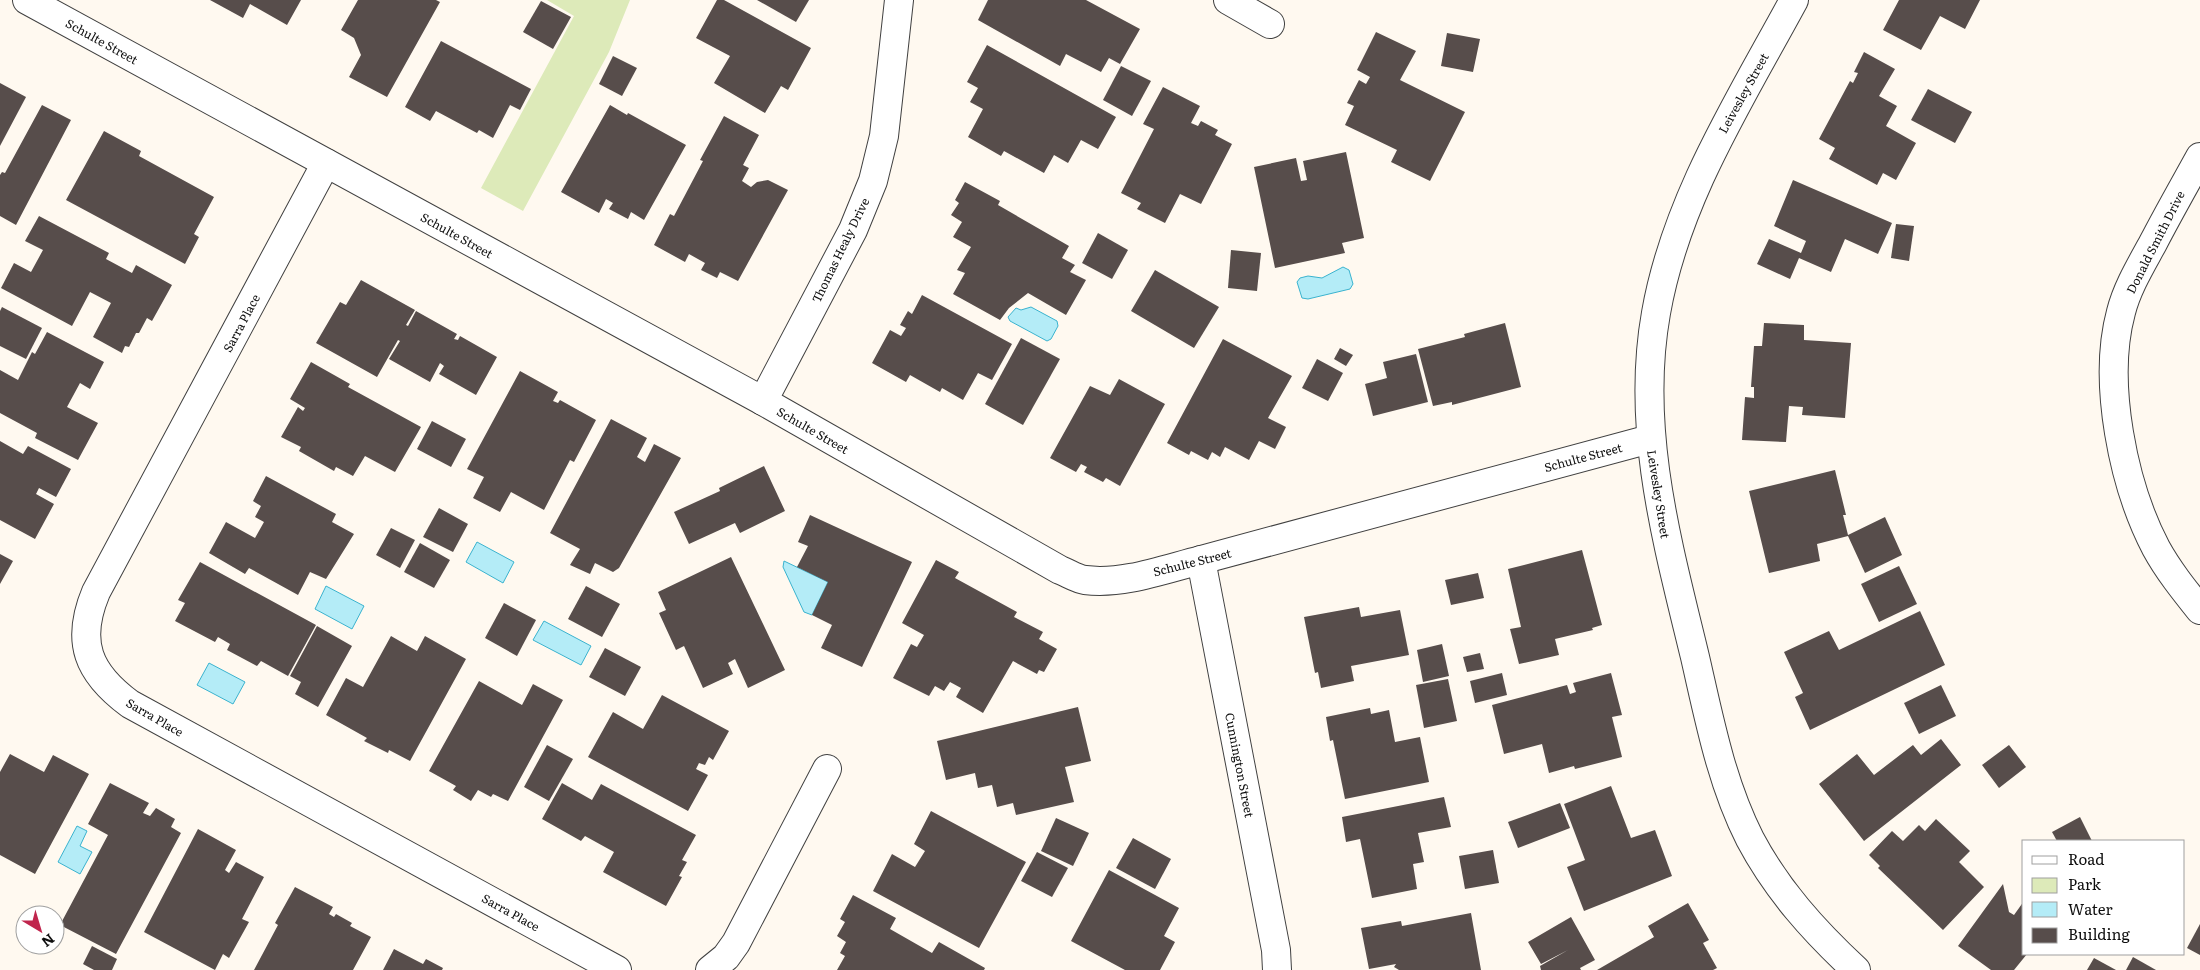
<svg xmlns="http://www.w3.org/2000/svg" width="2200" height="970" font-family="Literata,serif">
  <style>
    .green { fill: #ddeab9 }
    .water { fill: #b4ecf7; stroke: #3ab3cf }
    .building { fill: #574d4b }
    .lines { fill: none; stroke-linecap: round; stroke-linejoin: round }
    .minor-casing { stroke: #414141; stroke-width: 30 }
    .minor { stroke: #fff; stroke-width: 28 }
    .labels { text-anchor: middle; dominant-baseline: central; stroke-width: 5; stroke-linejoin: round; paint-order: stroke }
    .street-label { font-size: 12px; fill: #0e0e0e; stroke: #fff }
  </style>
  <rect width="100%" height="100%" fill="#fff9f0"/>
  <polygon class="green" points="547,0 630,0 609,52 523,211 481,188 574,16"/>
  <g class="water">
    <polygon points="1343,267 1349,270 1353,284 1350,289 1308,299 1302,298 1297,282 1300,278 1308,276 1322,278"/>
    <polygon points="1031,307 1057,321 1058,326 1051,339 1047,341 1010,321 1008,317 1016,308 1021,310"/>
    <polygon points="477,542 514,562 503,583 466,562"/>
    <polygon points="784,561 828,582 812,615 804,612 783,567"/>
    <polygon points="326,586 364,606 352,629 315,609"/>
    <polygon points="544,621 591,646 581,665 533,640"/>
    <polygon points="209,663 245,682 233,704 197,685"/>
    <polygon points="77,826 87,831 80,846 92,852 80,874 58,862"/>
  </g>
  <g class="building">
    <polygon points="210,0 301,0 287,25 250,4 243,18"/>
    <polygon points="358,0 436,0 440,2 387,97 349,77 361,55 354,38 341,30"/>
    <polygon points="717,0 724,0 811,48 788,90 781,86 765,113 714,83 730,56 696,38"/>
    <polygon points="757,0 809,0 796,22"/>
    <polygon points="988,0 1086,0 1140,29 1120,64 1109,58 1101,72 1066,54 1060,66 978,20"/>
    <polygon points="1899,0 1980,0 1965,29 1940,16 1921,50 1883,30"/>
    <polygon points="541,1 571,17 553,49 523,32"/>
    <polygon points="1376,32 1416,51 1400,80 1465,112 1430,181 1391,162 1397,150 1345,125 1354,106 1347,103 1359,80 1366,84 1370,77 1357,70"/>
    <polygon points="1447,33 1480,39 1473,72 1441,66"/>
    <polygon points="441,41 531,89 520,110 510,105 493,138 479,130 477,133 436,111 430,121 405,107"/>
    <polygon points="987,45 1116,117 1098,149 1081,140 1068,163 1054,155 1044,173 1004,151 1001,156 968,137 983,109 970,102 978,88 967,82"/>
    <polygon points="1864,52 1895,69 1879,96 1897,106 1886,126 1916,143 1896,180 1883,173 1877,185 1829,159 1835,148 1819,139 1850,81 1853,83 1858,73 1854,72"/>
    <polygon points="613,56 637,68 622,96 599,84"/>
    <polygon points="1121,66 1151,81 1132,116 1103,100"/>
    <polygon points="0,83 26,97 0,146"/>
    <polygon points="1163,87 1200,106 1191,123 1198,126 1201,121 1218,130 1215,135 1232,144 1201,204 1180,194 1165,223 1137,209 1141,203 1121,193 1154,129 1143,124"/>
    <polygon points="1928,89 1972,112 1955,143 1911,120"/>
    <polygon points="42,105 71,120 16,225 0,216 0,175 2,172 5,173"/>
    <polygon points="610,105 627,115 628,113 686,145 644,220 631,212 628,219 609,209 613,203 606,199 599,213 561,192"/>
    <polygon points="724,116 759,135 743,165 749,168 742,181 751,187 757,182 768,180 788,190 738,281 720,272 717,278 701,270 705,263 689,254 685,262 654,245 670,214 674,216 703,161 700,160"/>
    <polygon points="104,131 141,151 139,156 214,197 194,234 199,237 185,264 66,200"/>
    <polygon points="1346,152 1364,238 1342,243 1345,253 1275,268 1254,167 1296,158 1301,181 1307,180 1303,161"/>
    <polygon points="1793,180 1892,223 1878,254 1845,239 1831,272 1799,258 1790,279 1757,264 1769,239 1801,253 1806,241 1774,226"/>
    <polygon points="965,182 1000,201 998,205 1069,246 1062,258 1075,265 1070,272 1086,280 1066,315 1028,293 1009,308 1000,320 953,294 965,273 957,270 971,247 953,237 962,222 951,215 959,203 955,200"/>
    <polygon points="39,216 109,253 106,259 132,273 136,265 172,285 152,321 147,318 139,333 136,333 129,347 125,346 122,353 93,337 111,303 90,292 72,326 1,288 14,263 31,272 43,250 25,241"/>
    <polygon points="1896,224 1914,226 1909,261 1891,258"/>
    <polygon points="1098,233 1128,250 1112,279 1082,263"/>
    <polygon points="1231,250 1261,253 1257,291 1228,288"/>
    <polygon points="1155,270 1219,307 1194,348 1131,311"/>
    <polygon points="361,280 415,310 406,325 408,326 416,311 457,334 454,339 458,340 460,336 497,357 476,395 439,374 444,366 440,363 430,382 389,359 400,341 398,340 377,377 316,343 340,302 346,305"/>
    <polygon points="922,295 1012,344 992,380 978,373 963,400 942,388 940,392 910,375 906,382 872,363 890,330 901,336 906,328 900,325 908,311 912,314"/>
    <polygon points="2,307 42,328 26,359 0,346 0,311"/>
    <polygon points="1505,323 1521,387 1452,405 1452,402 1433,406 1418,349 1465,337 1464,334"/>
    <polygon points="1764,323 1804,325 1804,340 1851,343 1845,418 1802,415 1803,407 1789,406 1786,442 1742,440 1745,397 1754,398 1754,387 1751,387 1754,346 1762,346"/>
    <polygon points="47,332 104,362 90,389 80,383 67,407 98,423 78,460 35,438 37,433 0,413 0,370 18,380 32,352 35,354"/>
    <polygon points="1021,338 1060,359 1023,425 985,404"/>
    <polygon points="1223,339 1292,376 1268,418 1286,427 1275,449 1259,441 1249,460 1225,447 1220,457 1212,452 1208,460 1191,451 1189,455 1167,443"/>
    <polygon points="1340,348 1353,355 1346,366 1334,359"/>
    <polygon points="1416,354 1428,402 1373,416 1365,384 1387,378 1383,362"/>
    <polygon points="1317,359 1343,373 1328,401 1302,388"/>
    <polygon points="311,362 350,384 348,387 421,427 395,472 365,456 353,476 336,467 334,471 299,451 301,447 281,437 298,407 303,411 305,408 290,399"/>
    <polygon points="520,371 558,392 553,401 558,403 560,400 596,420 574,462 570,460 544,510 511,492 500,512 473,498 484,477 467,469"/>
    <polygon points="1119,379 1165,404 1120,486 1106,478 1103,482 1084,472 1087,467 1081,464 1076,472 1050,458 1090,386 1110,395"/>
    <polygon points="611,419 647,438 637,457 645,462 654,444 681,458 619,568 613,572 595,563 590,574 570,565 580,549 550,533"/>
    <polygon points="432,421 466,439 451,467 417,449"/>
    <polygon points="0,441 23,454 28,446 71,469 56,497 39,488 36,494 54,504 35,539 0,520"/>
    <polygon points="764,466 785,511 740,533 735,523 689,544 674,512 720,491 719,488"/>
    <polygon points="1835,470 1846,515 1843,515 1848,535 1885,517 1902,555 1865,573 1848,536 1817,544 1820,561 1769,573 1749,491"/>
    <polygon points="266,476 336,514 332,522 354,534 326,579 310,572 298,595 249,568 245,574 209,553 226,522 255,538 264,522 255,517 261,506 253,501"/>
    <polygon points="439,508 468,524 453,552 423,537"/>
    <polygon points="810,515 912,562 862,667 821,648 832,625 812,615 828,582 797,567 808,546 798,542"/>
    <polygon points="391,528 415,540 400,568 376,555"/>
    <polygon points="420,543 450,560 434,588 404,572"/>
    <polygon points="1582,550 1602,625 1592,628 1593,630 1555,639 1559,655 1519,664 1510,629 1521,627 1508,569"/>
    <polygon points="0,554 13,561 0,584"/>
    <polygon points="731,557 785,670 748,688 735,659 728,663 733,674 703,688 684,646 676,650 659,613 666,610 658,592"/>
    <polygon points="936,560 959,572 955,578 1017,612 1014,617 1043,632 1039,639 1057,649 1044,672 1039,670 1037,674 1013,661 983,713 956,697 961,688 950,682 944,691 935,686 929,696 893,678 911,644 917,647 924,635 902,623"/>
    <polygon points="200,562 316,625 288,676 261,661 257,666 227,650 230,644 218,637 215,642 175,621 185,603 178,600"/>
    <polygon points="1899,566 1917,604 1879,622 1861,584"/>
    <polygon points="1478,573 1484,598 1451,605 1445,580"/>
    <polygon points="586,586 620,604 602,637 568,619"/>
    <polygon points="504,603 536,620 517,656 485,638"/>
    <polygon points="1359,607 1361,617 1400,610 1409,655 1351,666 1354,681 1321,688 1318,672 1315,673 1304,617"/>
    <polygon points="1920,611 1945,665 1810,730 1795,697 1803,693 1784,652 1829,631 1839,650"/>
    <polygon points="317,626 352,646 318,707 295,694 301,682 290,676"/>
    <polygon points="391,636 417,651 425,636 466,659 410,761 389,750 388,753 364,741 367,738 326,715 346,678 363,687"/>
    <polygon points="1442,644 1449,676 1423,682 1417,650"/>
    <polygon points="605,648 641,667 625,696 589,677"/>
    <polygon points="1480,653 1484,669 1467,672 1463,657"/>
    <polygon points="1502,673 1507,695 1475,703 1470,681"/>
    <polygon points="1611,673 1622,715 1612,717 1622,757 1575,769 1574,766 1549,773 1542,744 1504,754 1492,705 1567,685 1570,694 1576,692 1573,683"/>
    <polygon points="1448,679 1457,721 1424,728 1416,685"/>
    <polygon points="479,681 522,705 533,684 563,700 508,801 493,794 491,797 478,790 471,801 453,790 456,786 429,771"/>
    <polygon points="1941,685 1956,716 1919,734 1904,703"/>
    <polygon points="662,695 729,731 713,760 709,757 705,765 699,763 696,769 708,775 688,811 588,757 613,712 643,729"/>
    <polygon points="1078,707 1091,761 1065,767 1074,802 1016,815 1013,803 997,807 992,785 978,788 975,773 946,780 937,741"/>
    <polygon points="1370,708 1371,714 1389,710 1395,742 1420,737 1429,782 1345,799 1333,740 1330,741 1326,717"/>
    <polygon points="1941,739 1961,765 1864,841 1819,784 1857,754 1874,775 1913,745 1921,755"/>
    <polygon points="547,745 573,759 549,801 524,787"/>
    <polygon points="2009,745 2026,767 1999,788 1982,765"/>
    <polygon points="10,754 44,772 53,755 89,774 35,874 0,855 0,772"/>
    <polygon points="110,783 149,803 143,813 150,816 156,808 175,819 171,827 181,833 116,954 60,925 108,835 88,824"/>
    <polygon points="562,783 592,800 601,784 696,835 682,860 687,862 679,876 682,877 666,906 603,872 614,852 585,836 581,841 542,819"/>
    <polygon points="1611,786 1631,838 1655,830 1672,876 1584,911 1567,867 1585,860 1564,804"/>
    <polygon points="1444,797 1451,827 1418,833 1424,862 1413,864 1417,889 1372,898 1360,839 1346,842 1342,817"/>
    <polygon points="1560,803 1570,828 1518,848 1508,822"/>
    <polygon points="931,811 1026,862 979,948 873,891 892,854 915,867 925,851 914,844"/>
    <polygon points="2080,817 2092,841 2057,841 2052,832"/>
    <polygon points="1056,818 1089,833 1073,866 1041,851"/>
    <polygon points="1936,819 1970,851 1959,862 1984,887 1943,930 1878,868 1880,866 1869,855 1892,831 1903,841 1919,825 1925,831"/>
    <polygon points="198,829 236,850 225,870 229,873 236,862 264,877 242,919 249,922 229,958 223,954 215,970 144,932"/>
    <polygon points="1133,838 1171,859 1155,889 1116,868"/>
    <polygon points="1493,850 1499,883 1465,889 1459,856"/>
    <polygon points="1037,852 1068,868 1052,897 1021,881"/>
    <polygon points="1109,870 1179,908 1164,936 1175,942 1160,970 1125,970 1071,941"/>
    <polygon points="2003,884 2009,912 2014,915 2024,901 2024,954 2027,954 2014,970 1991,970 1958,946"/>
    <polygon points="295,887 333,907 329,914 334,917 336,914 352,923 350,926 371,937 353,970 254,970 278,925 275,923"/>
    <polygon points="853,895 896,918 890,929 932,953 939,942 985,968 984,970 837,970 845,956 840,953 846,942 837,936 845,922 840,919"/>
    <polygon points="1688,903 1709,940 1703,943 1717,968 1713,970 1597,970 1654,937 1648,926"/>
    <polygon points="1471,913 1481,970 1399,970 1394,967 1396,964 1369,969 1361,928 1401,921 1402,926"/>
    <polygon points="1571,917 1595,960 1580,968 1581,970 1541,970 1540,966 1568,950 1541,964 1528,942"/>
    <polygon points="2200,924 2200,955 2187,948"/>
    <polygon points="92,946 117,959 112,970 94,970 83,964"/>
    <polygon points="394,949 423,964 426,959 443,968 442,970 383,970"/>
    <polygon points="2133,957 2156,970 2126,970"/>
    <polygon points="2094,958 2116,970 2087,970"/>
  </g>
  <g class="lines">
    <g class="minor-casing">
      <g id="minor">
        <path d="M27,0L763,401L1060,570C1068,573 1077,579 1085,580C1123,585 1165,569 1201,560L1650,439"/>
        <polyline points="1228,0 1270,24"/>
        <path d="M1794,0C1740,100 1676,199 1656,313C1635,430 1668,545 1695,657C1709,718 1721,782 1750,839C1777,890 1814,931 1856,970"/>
        <path d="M2200,157C2184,186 2168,214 2153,243C2141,265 2127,288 2121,312C2102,382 2123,485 2156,548C2168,570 2184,590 2200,610"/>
        <path d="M326,163L96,592C75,642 88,673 130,704L617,970"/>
        <polyline points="763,401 853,230 873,181 884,136 899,0"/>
        <polyline points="1201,560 1276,950 1277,970"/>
        <polyline points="710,970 726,957 736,943 827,769"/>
      </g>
    </g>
    <use href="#minor" class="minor"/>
  </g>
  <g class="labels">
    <g class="street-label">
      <text transform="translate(102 41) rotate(29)">Schulte Street</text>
      <text transform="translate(1743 93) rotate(-61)">Leivesley Street</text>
      <text transform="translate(457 235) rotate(29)">Schulte Street</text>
      <text transform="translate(2155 242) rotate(-63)">Donald Smith Drive</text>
      <text transform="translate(840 250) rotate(-64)">Thomas Healy Drive</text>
      <text transform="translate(241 323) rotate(-62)">Sarra Place</text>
      <text transform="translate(813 430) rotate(30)">Schulte Street</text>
      <text transform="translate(1583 457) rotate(-15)">Schulte Street</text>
      <text transform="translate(1659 494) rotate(81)">Leivesley Street</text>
      <text transform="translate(1192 562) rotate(-14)">Schulte Street</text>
      <text transform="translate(155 717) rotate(30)">Sarra Place</text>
      <text transform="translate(1240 765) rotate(79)">Cunnington Street</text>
      <text transform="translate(511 912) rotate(29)">Sarra Place</text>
    </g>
  </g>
  <rect x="2022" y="840" width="162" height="115" fill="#ffffff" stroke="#9f9f9f"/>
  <rect x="2032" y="856" width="25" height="8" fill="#ffffff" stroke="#9f9f9f"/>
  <text x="2068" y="865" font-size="15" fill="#0e0e0e">Road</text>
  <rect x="2032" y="878" width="25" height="15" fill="#ddeab9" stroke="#9f9f9f"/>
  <text x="2068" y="890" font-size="15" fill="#0e0e0e">Park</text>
  <rect x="2032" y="902" width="25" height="15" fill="#b4ecf7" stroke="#9f9f9f"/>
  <text x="2068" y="915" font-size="15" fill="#0e0e0e">Water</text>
  <rect x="2032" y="928" width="25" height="15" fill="#574d4b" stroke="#9f9f9f"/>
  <text x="2068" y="940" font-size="15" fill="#0e0e0e">Building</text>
  <g transform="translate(40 930) rotate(142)"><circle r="24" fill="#ffffff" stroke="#9f9f9f"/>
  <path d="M0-4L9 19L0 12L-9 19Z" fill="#c0254d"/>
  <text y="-8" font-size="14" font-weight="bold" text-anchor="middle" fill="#0e0e0e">N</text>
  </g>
</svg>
